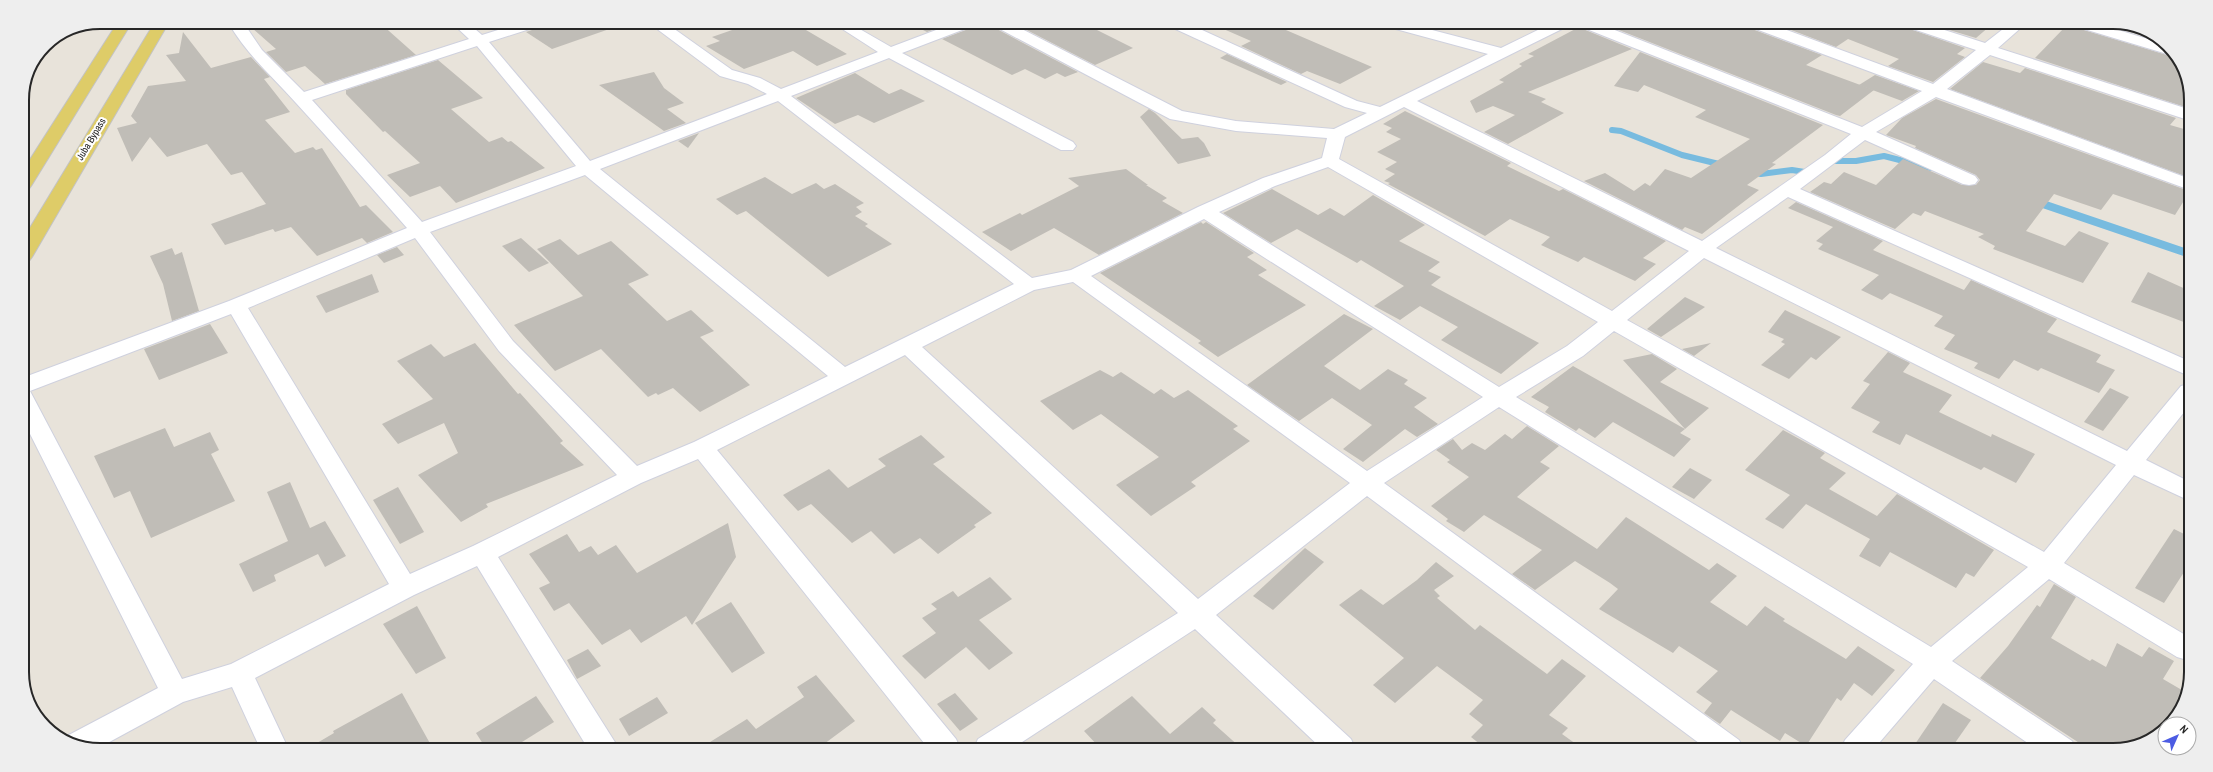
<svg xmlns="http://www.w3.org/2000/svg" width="2213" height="772" font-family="'Archivo Narrow',sans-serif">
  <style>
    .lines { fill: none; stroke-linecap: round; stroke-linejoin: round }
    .stream-far1 { stroke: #78bbdf; stroke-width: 6 }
    .stream { stroke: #78bbdf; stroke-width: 8 }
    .building { fill: #c0bdb7 }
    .minor-casing { stroke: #cfd1de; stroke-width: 2 }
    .primary-casing { stroke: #c3c3c3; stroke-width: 2 }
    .minor { fill: #fff; fill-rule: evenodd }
    .primary { fill: #decc68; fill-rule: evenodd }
    .labels { text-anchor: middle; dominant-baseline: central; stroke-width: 4; stroke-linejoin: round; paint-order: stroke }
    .far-street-label { font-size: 10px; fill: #272727; stroke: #fff }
    .rim { fill: none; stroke: #272727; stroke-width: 2 }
  </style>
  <rect width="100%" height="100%" fill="#e8e3da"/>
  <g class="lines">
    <g class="stream-far1">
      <polyline points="1612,130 1621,131 1682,155 1723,165"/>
      <polyline points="1829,161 1856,161 1884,156 1931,168"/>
      <polyline points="1752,172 1761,174 1792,170 1811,173"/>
    </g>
    <polyline class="stream" points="2037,202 2190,254"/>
  </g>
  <g class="building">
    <polygon points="245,22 380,23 416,55 325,84 305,66 286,72 266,52 276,49"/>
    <polygon points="553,23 618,23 618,26 552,49 526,32"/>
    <polygon points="733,23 794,23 847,54 817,66 793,51 744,69 706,46 720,41 712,37 735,29"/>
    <polygon points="911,24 949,24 927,32"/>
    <polygon points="973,24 993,24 995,28 1078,72 1065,77 1057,73 1045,79 1025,69 1012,75 942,39 971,28"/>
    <polygon points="1015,24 1085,24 1133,48 1095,65"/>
    <polygon points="1212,24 1272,24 1372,67 1340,84 1307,71 1301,74 1241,46 1251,41"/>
    <polygon points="1606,25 1750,25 1752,29 1822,55 1806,65 1874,90 1840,116 1836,115"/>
    <polygon points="1778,25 1910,26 1913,30 1965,48 1957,54 1965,57 1933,82 1888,66 1899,59 1848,39 1836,47"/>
    <polygon points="1581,26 1583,29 1632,49 1528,92 1546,99 1541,102 1564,113 1508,144 1484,132 1515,115 1493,106 1476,113 1470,101 1504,82 1499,80 1522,66 1519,64 1534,56 1528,54"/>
    <polygon points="1936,26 1990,26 1976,38"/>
    <polygon points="2066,26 2081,26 2084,30 2167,55 2176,56 2191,95 2191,100 2185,107 2035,58"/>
    <polygon points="2110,26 2138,26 2158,40"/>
    <polygon points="183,32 211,68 251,57 270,77 264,79 290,112 265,120 295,153 313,147 316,150 322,148 360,207 366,205 393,232 367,243 362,238 317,256 291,227 275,232 273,229 225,245 211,224 266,204 242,172 231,175 207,144 167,157 150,137 132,162 117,128 137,123 131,116 148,86 186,81 166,55 179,53"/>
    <polygon points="1640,52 1823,125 1772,163 1776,164 1747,185 1759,190 1702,234 1685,227 1682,230 1584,181 1605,173 1634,191 1645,183 1650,186 1665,169 1691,178 1750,139 1695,117 1706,110 1644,85 1638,92 1614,86"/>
    <polygon points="1227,54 1287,82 1281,85 1220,58"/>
    <polygon points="438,60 483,98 451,109 489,142 502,137 508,142 511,141 545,168 456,203 440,186 410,197 387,175 420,163 385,131 383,132 346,94 346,90"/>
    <polygon points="1983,62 2020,73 2025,68 2176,118 2170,125 2191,131 2190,178 1950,89"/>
    <polygon points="654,72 664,88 684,103 667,109 686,123 664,131 599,85"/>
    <polygon points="855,73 889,94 901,89 925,101 874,123 858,115 835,124 796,98"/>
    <polygon points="1875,75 1919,91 1902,101 1859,85"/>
    <polygon points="1936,99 2189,191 2190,191 2175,215 2113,194 2101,210 2054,194 2026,231 2065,246 2079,231 2109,243 2083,283 1993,249 1995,246 1978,237 1984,234 1925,211 1921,216 1913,213 1895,229 1810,192 1824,182 1831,184 1844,172 1876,185 1903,159 1962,185 1976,185 1980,180 1976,175 1915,148 1916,146 1886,135 1902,118"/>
    <polygon points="1149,109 1155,113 1182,139 1198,137 1204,143 1211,156 1178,164 1140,117"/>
    <polygon points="1405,111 1511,163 1507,166 1559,191 1563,189 1666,241 1643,258 1656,264 1635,281 1584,257 1578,262 1541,245 1550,237 1510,219 1485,236 1388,184 1390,183 1384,181 1395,174 1385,169 1397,162 1377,152 1401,139 1386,132 1392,128 1383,124"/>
    <polygon points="699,133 688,148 678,141"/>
    <polygon points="1126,169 1148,185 1146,185 1167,198 1162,201 1183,213 1099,255 1054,228 1011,251 982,232 1020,213 1022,215 1079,186 1068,178"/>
    <polygon points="765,177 792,194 816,183 824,189 835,184 864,203 856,207 862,212 855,216 868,224 865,226 892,244 828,277 746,211 737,215 716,199"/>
    <polygon points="1272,189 1318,215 1330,208 1344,216 1373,195 1425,225 1399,241 1440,262 1428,271 1441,277 1431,285 1539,343 1501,374 1441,340 1458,327 1420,306 1400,320 1374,306 1404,286 1361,260 1357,263 1297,229 1271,243 1223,213"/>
    <polygon points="1796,202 1883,241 1873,250 1964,290 1971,280 2057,319 2047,332 2101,355 2096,362 2115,370 2099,393 2041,368 2038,371 2014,360 1999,379 1974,368 1978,363 1944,349 1955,335 1934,326 1943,316 1890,293 1882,300 1861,290 1879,275 1818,249 1823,244 1816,241 1833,227 1788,208"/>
    <polygon points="1201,222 1203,224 1206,222 1254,253 1247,257 1267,270 1258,275 1306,305 1218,357 1198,343 1201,341 1100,273"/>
    <polygon points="521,238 549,263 529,272 502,246"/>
    <polygon points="560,239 578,255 611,241 649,275 628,284 667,321 691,310 714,331 700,337 750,385 700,412 673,388 658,395 656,393 648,397 601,349 555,371 514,325 583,296 537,249"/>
    <polygon points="397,247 404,255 384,263 377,255"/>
    <polygon points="172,248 175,255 182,252 199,311 172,321 163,284 150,256"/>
    <polygon points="2148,272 2190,291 2189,324 2131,302"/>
    <polygon points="372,274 379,292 326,313 316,296"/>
    <polygon points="1685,297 1705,307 1661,337 1647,329"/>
    <polygon points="1785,310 1841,337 1816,360 1811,357 1789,379 1761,365 1785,344 1781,342 1784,339 1768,332"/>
    <polygon points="1344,314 1373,329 1324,366 1360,390 1388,369 1408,380 1404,384 1427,398 1414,407 1438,424 1417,437 1405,429 1363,462 1343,449 1372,425 1332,398 1299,421 1247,385"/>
    <polygon points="210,324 228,353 159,380 144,349"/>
    <polygon points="475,343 518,394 520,393 563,441 560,443 584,465 486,504 488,507 461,522 418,475 458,453 444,423 398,444 382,424 433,399 397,361 431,344 444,357"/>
    <polygon points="1711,343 1694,356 1682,349"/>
    <polygon points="1888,352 1910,363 1903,372 1952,395 1939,412 1991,437 1992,434 2035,454 2016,483 1984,467 1981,470 1906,434 1900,445 1872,432 1880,422 1851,408 1870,384 1863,381"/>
    <polygon points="1652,354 1677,369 1660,382 1709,408 1685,429 1623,360"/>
    <polygon points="1573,366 1685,429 1680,433 1691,439 1674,457 1613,422 1595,438 1579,428 1576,431 1545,412 1549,407 1531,397"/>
    <polygon points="1100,370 1113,377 1121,372 1154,394 1161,389 1174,398 1188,390 1238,426 1233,429 1250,441 1191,482 1196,486 1151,516 1116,485 1159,457 1101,414 1073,430 1040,401"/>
    <polygon points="2110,388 2129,397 2103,431 2084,422"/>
    <polygon points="1527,426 1559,446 1540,462 1550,468 1517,497 1597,549 1626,517 1709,570 1717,563 1737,576 1710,602 1747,626 1765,606 1785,619 1783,621 1846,659 1858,646 1895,670 1872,696 1854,683 1841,701 1837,698 1806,746 1785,733 1780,741 1731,710 1720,724 1704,713 1712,703 1696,692 1718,671 1679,646 1673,653 1599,609 1618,589 1610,583 1575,561 1535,590 1512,574 1542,550 1484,515 1464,532 1446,521 1448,519 1431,506 1469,477 1447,462 1450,460 1436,450 1453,439 1462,450 1472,443 1485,450 1505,434 1512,439"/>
    <polygon points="165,428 174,447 210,432 219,450 211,454 235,501 151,538 130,491 114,498 94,456"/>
    <polygon points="1783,430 1825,453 1820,458 1846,473 1829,489 1877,516 1897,494 1994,550 1974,577 1966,573 1956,588 1890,552 1880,567 1859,556 1870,539 1806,504 1783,529 1765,519 1790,495 1745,470"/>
    <polygon points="921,435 945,457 933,464 992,513 974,525 976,527 938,554 920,538 894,554 871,531 852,543 811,504 798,511 783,495 829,469 848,488 886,466 878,459"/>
    <polygon points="1690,468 1712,480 1694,499 1672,487"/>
    <polygon points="290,482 310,528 325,521 346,556 325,567 318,554 274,575 276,581 253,592 239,564 288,541 267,492"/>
    <polygon points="398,487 424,532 400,544 373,500"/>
    <polygon points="728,523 736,557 692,625 686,616 641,643 630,629 602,645 569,603 554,611 539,588 550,583 529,554 567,534 579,552 591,546 598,555 616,545 637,573"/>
    <polygon points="2174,529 2188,536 2188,566 2164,603 2135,588"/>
    <polygon points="1305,548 1324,562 1273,610 1253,596"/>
    <polygon points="1436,562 1454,576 1434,590 1440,596 1437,598 1475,630 1480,625 1547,674 1562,659 1586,676 1549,715 1568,728 1562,734 1583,749 1486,749 1471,737 1483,725 1469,714 1483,700 1437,666 1395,703 1373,685 1404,658 1339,605 1361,589 1383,605 1417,580"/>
    <polygon points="990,577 1012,599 979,620 1013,653 989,670 966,647 925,679 902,656 936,633 922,618 937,609 931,604 953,591 958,597"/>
    <polygon points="2054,584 2076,597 2051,638 2090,661 2092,659 2106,667 2117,643 2142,657 2149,647 2174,661 2163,679 2187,693 2187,697 2167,724 2165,724 2160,734 2113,750 2090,750 1980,678 2008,646 2037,605 2040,607"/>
    <polygon points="731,602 765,653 732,673 695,623"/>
    <polygon points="417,606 446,658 416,674 383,624"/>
    <polygon points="588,649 601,666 577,679 567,660"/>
    <polygon points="816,675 855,721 820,747 702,747 747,719 756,729 804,697 797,687"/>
    <polygon points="402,693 432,747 312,746 334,733 333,731"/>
    <polygon points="955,693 978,719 960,731 937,704"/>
    <polygon points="536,696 554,722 514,747 485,747 476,733"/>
    <polygon points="1132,696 1170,734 1202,707 1216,720 1213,723 1241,748 1100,748 1084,731"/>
    <polygon points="657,697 668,713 629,736 619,719"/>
    <polygon points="1943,703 1971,720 1950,750 1911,750"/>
  </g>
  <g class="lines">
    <g class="minor-casing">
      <g id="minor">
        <path d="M228,22H243L262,50L304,92L469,39L452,23H468L482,35L520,23H541L539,26L489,42L590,161L767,94L748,84L720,76L649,23H666L732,70L760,78L781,89L878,52L833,23L851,24L891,47L952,24H972L970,27L902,53L1073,142L1076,146L1073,150H1061L889,58L791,96L1032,278L1071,270L1198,207L1263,178L1322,158L1327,138L1236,131L1170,119L996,27L994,24H1012L1182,111L1236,121L1334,129L1367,113L1345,107L1171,27L1169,24H1189L1357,101L1380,107L1488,54L1392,28L1390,25H1413L1501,48L1548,25H1566L1564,28L1417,101L1702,241L1825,155L1851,134L1584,28L1582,25H1602L1862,127L1922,91L1753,28L1751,25H1773L1933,84L1976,50L1913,29L1911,26H1932L1985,43L2007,26H2023L1998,48L2191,110V121L1990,55L1947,89L2190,179V190L1936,97L1876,132L1975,176L1978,180L1975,184L1969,185L1963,184L1865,140L1800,189L2189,361V376L1788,197L1716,248L2127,451L2181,386L2189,384V406L2146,460L2188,481V500L2134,475L2064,563L2187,636V660L2177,657L2049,579L1952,661L2072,741L2077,750H2038L1934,679L1873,750L1841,749L1845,740L1913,664L1499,407L1384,483L1739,740L1744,749H1707L1367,496L1216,615L1351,739L1355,748H1321L1195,629L1013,748H974L978,739L1178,613L905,355L717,450L956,739L960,748H928L698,459L641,483L498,557L618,747H587L477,566L414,595L255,678L287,746H259L232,687L183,702L102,746H75L65,737L158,688L22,418V378L229,301L407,228C370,186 334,144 296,103C272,76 246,54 228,22ZM477,46L576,166L422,222L312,100ZM778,101L1014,284L845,367L600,169ZM1404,107L1689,251L1612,311L1339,159L1345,137ZM1328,167L1598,322L1567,346L1499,387L1219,212L1275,186ZM585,175L828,376L694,442L637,466L513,341L430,232ZM1204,219L1483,397L1367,471L1091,276ZM415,238L499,351L617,475L473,546L410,574L248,308ZM1704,258L2116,465L2044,552L1627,320ZM1073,282L1350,483L1198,599L922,347L1034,290ZM231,314L389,584L231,664L182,679L30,391ZM1614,331L2028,567L1931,647L1516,397L1583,356Z"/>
        <polygon points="2082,26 2105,26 2161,43 2176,55 2167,54 2084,29"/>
      </g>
    </g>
    <g class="primary-casing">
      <g id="primary">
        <polygon points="118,22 132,22 31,186 28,190 22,191 22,172"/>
        <polygon points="155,22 169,22 32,257 29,261 22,263 22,241"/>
      </g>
    </g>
    <use href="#minor" class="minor"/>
    <use href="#primary" class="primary"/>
  </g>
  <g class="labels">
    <g class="far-street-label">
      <text transform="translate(91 139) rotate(-59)">Juba Bypass</text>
    </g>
  </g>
  <path d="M0 0H2213V772H0ZM100 29H2113A71 71 0 0 1 2184 100V672A71 71 0 0 1 2113 743H100A71 71 0 0 1 29 672V100A71 71 0 0 1 100 29Z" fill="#eee" fill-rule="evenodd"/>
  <path class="rim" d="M100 29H2113A71 71 0 0 1 2184 100V672A71 71 0 0 1 2113 743H100A71 71 0 0 1 29 672V100A71 71 0 0 1 100 29Z"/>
  <g transform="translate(2177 736) rotate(45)"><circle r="19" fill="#ffffff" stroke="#a9a9a9"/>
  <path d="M0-3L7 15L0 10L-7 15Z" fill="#4c5ce3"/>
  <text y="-6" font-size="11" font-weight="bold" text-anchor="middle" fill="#272727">N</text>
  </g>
</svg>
